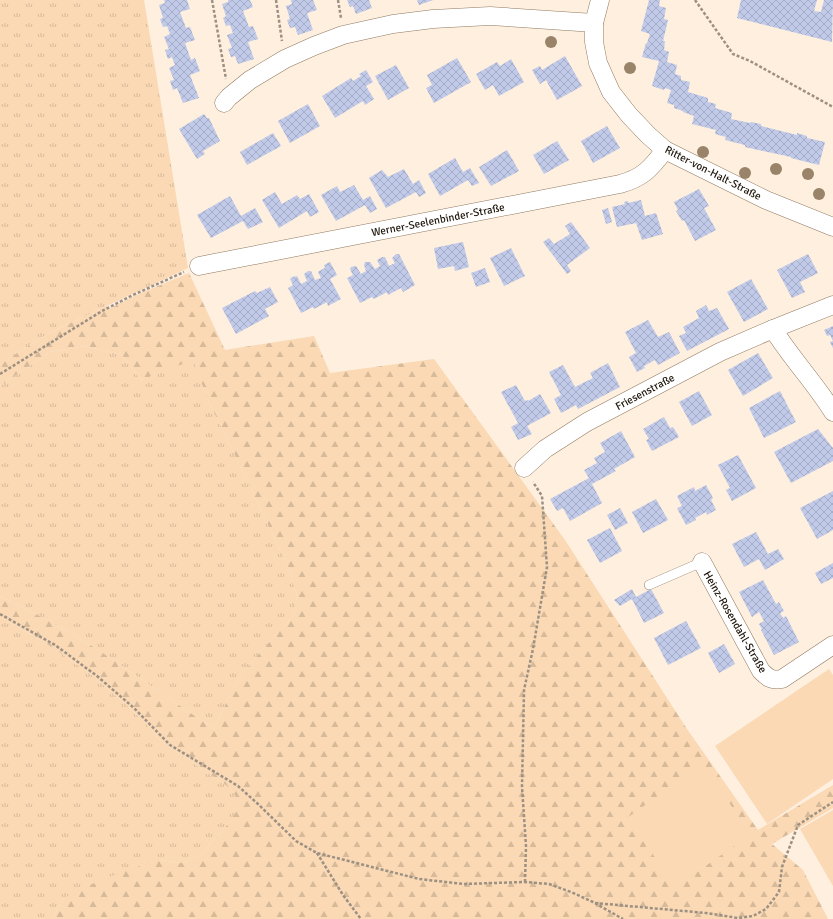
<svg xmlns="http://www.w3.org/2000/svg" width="833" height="919" font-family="Signika,sans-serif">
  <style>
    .grass { fill: url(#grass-tufts) }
    .forest { fill: url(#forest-firs) }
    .garden { fill: #fad9b4 }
    .building { fill: url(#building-cross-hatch) }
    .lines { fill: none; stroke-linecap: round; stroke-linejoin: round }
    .service-casing { stroke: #907a61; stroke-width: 10 }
    .minor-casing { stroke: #907a61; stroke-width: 19 }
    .path { stroke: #9c9083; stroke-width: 2.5; stroke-dasharray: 3 2; stroke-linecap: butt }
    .service { stroke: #fff; stroke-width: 9 }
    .minor { stroke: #fff; stroke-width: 18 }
    .tree { fill: #9a8469 }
    .labels { text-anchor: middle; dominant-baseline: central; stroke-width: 3.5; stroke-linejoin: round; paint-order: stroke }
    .street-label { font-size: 11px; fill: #1e160c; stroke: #fff }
  </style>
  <defs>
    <pattern id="grass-tufts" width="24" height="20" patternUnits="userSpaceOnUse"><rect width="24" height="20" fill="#fad9b4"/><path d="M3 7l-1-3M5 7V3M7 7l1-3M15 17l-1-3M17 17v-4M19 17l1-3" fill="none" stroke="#d6ba9a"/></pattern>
    <pattern id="forest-firs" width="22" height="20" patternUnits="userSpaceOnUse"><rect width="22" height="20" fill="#fad9b4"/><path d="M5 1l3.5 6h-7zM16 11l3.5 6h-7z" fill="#d6ba9a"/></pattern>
    <pattern id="building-cross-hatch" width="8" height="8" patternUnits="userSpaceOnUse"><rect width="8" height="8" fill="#c2cae9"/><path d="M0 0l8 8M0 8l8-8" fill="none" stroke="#a6adc7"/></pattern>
  </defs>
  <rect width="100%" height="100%" fill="#feefdf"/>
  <g class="grass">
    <polygon points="0,0 144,0 188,268 49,333 0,364"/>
    <polygon points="84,346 122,355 141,380 193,359 209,403 223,430 289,569 297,596 294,615 255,658 236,682 214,729 97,649 51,622 0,596 0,386 50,352"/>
    <polygon points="0,617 52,647 93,676 130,708 166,745 226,785 243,803 228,824 201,854 184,863 160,860 64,898 52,919 0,919"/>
  </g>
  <polygon class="forest" points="189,273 225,350 314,336 330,373 434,359 565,540 687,729 758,830 833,785 833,808 772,844 803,870 828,919 52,919 64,898 92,884 127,870 160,860 184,863 201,854 228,824 242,803 226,785 166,745 130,708 93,676 52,647 0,617 0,596 51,622 97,649 214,729 236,682 255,658 294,615 297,596 289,569 223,430 209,403 193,360 141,380 122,355 84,346 50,352 0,386 0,364 49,333 107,306 109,309 134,296"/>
  <g class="garden">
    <polygon points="829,669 833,675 833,779 767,824 715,746"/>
    <polygon points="702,764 751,834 676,887 627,818"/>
    <polygon points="833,810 833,886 800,829"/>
  </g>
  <g class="building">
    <polygon points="164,0 187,0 190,9 180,12 186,28 190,27 195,40 185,43 191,60 195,58 200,71 190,75 199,98 183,103 177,88 173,90 170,81 174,80 169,68 175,65 172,57 168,59 165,50 169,49 164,37 170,34 167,26 163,27 160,19 163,18 159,5 165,3"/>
    <polygon points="228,0 250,0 253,7 243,11 249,27 253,26 258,39 248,42 254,59 238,64 235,56 231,57 228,49 232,48 227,35 233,33 230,25 226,26 223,18 226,16 222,4 228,2"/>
    <polygon points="291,0 313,0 317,10 307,13 313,30 298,35 295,27 290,28 287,20 290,19 286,6 292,4"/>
    <polygon points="347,0 369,0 372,8 356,14 353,6 350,7"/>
    <polygon points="417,0 433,0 419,5"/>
    <polygon points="649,0 660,0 659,6 666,8 664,19 668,20 663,41 665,41 664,50 669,52 667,62 677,65 675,74 681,76 681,80 690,82 688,92 708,98 708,102 716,104 715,108 732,113 731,119 750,123 751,122 761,124 761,126 797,135 797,133 807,136 807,138 825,142 819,165 791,158 791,157 745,147 745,145 725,140 726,137 715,134 716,130 692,124 694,116 683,112 683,111 674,108 674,105 667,103 671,90 665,88 664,90 652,86 659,61 642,57 646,43 647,43 650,34 641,31"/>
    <polygon points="741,0 817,0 814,11 821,12 824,0 833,0 832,42 737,18"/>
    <polygon points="565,56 582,86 557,100 546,80 540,84 532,70 540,66 542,70"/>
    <polygon points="457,58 471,82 434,103 426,88 432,85 427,75"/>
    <polygon points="511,59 524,82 499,96 493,85 485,90 476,74 497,62 500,66"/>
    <polygon points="396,65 409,88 388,100 375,76"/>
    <polygon points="366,70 373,82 366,86 374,99 365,105 363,101 335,118 322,96 351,78 353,81 361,76 359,74"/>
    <polygon points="308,104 320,126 290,143 278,121"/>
    <polygon points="204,114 207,118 209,118 220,141 203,151 205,154 197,159 179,129"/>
    <polygon points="607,126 620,148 593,163 581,141"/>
    <polygon points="273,133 281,146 247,165 240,152"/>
    <polygon points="557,141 569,160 544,174 533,155"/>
    <polygon points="507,150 519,171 491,186 479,167"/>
    <polygon points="455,158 463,172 470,168 479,183 472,186 468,180 440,196 428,174"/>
    <polygon points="404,169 413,184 419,180 426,193 419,197 416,192 386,208 369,178 382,170 388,177"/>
    <polygon points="354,185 363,200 370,196 377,209 370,213 365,205 336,221 321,195 337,186 340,192"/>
    <polygon points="699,189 709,206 704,208 716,230 695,241 684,220 682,221 676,211 678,210 674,202"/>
    <polygon points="275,192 282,204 297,195 300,199 309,194 319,212 310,217 307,211 279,228 262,200"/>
    <polygon points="230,196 241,216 255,208 263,222 248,229 243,221 211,238 197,215"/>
    <polygon points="641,200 645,216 656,213 663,234 642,240 636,223 617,227 612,207 625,204 624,202 628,201 628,203"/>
    <polygon points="608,208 612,222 606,224 602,210"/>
    <polygon points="571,222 590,248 567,265 571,271 567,274 543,242 549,238 554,244 570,234 565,226"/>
    <polygon points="463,242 469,267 455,271 454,266 438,269 434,248"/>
    <polygon points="511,248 525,276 504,286 490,258"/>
    <polygon points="396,254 399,254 415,285 403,292 401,288 388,295 387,292 374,299 372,297 360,303 347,278 353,275 350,269 351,267 356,266 361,274 366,271 364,265 365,262 370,262 375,269 380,266 377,260 382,257 385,257 389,266 395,263 392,258"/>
    <polygon points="808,254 818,273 800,282 805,292 792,298 777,270"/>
    <polygon points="330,262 337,275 330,279 341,299 328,306 327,302 314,309 313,307 301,313 288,288 293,285 290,279 292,277 297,276 301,284 307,281 304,274 308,271 311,271 315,280 321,278 318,272 321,270 325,268 324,265"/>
    <polygon points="485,268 490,282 476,287 471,273"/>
    <polygon points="751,279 768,309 744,322 727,292"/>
    <polygon points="270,287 278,302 265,309 269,316 236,334 222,308 255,291 257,293"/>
    <polygon points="706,305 709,311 717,308 729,329 687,351 679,336 686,333 683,327 699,318 696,311"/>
    <polygon points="648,320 658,337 669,332 680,353 658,365 655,360 644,366 645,368 637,372 629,357 636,353 625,332"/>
    <polygon points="833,326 833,348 830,342 833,341 830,335 827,336 824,330"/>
    <polygon points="758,353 773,378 743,396 728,370"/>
    <polygon points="608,363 620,387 578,409 576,405 561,413 554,399 561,395 549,372 563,365 575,387 593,378 590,373"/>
    <polygon points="516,385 525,401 527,400 528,401 540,394 551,413 527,426 532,434 518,440 511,427 518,423 501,392"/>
    <polygon points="699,391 712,415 692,426 679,402"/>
    <polygon points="780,391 796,422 764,438 749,408"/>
    <polygon points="664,417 670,428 673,427 679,437 652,451 646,440 649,439 643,429"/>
    <polygon points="818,429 833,448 833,461 791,483 774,452"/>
    <polygon points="621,431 635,457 614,469 616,471 592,484 602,503 570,521 563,508 557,511 550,499 589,478 584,470 597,463 594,458 605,452 600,443"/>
    <polygon points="738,455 756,488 732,501 726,490 730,488 718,465"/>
    <polygon points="706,485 713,498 711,500 716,510 707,515 706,512 695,518 696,520 686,525 677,508 682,506 677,496 694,487 695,491"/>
    <polygon points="833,491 833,530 817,539 800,508"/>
    <polygon points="656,499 668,520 643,533 632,512"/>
    <polygon points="620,508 628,523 615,530 607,515"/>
    <polygon points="610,528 622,551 600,563 587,540"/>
    <polygon points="756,532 768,554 778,549 784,559 765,570 759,559 744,567 732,544"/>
    <polygon points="833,563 833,578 821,584 815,573"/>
    <polygon points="763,580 776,604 779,602 784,611 780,613 783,618 786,616 799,642 774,655 761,630 762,629 759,624 764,621 759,612 752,617 739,592"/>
    <polygon points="632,589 636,597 651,589 664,613 644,623 632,599 620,606 614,600"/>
    <polygon points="686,621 701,648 668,665 654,638"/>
    <polygon points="724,644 735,664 719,673 708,653"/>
  </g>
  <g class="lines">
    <g class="service-casing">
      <polyline id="service" points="649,585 702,562"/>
    </g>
    <g class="minor-casing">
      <g id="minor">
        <polyline points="600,0 594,23 594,42 598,63 611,92 629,115 648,135 665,150 766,200 833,227"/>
        <polyline points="224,103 229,97 250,80 285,59 314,46 343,35 393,24 433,19 490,16 594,23"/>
        <path d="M199,266L620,184C643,178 651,168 665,150"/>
        <path d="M833,305L773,329C791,358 815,383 833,412"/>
        <polyline points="524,468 545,449 587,422 720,352 773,329"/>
        <path d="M702,562L761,671C768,678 772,681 782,679L833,645"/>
      </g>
    </g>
    <g class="path">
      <polyline points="212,0 226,79"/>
      <polyline points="276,0 282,41"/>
      <polyline points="338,0 341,18"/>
      <polyline points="695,0 733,54 750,61 833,107"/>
      <polyline points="0,374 102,311 133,295 184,272"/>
      <polyline points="0,614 55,645 97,676 134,708 170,745 238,786 258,804 296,841 317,853 419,879 464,884 525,882 549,884 571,892 593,902 623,919"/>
      <polyline points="317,853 343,895 361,919"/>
      <polyline points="525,882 526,846 522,787 524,690 533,649 547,567 542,496 533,482"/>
      <polyline points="595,903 706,913 738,918 753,916 766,909 779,892 782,867 798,825 833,802"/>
    </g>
    <use href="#service" class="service"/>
    <use href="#minor" class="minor"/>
  </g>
  <g class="tree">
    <circle cx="551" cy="42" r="6"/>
    <circle cx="630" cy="68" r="6"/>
    <circle cx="703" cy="152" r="6"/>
    <circle cx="776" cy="169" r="6"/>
    <circle cx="745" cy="173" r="6"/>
    <circle cx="808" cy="174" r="6"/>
    <circle cx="819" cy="194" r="6"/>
  </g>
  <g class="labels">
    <g class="street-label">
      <text transform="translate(713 173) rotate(27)">Ritter-von-Halt-Straße</text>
      <text transform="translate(438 220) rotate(-11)">Werner-Seelenbinder-Straße</text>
      <text transform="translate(645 392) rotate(-28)">Friesenstraße</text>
      <text transform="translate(735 622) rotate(60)">Heinz-Rosendahl-Straße</text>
    </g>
  </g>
</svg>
